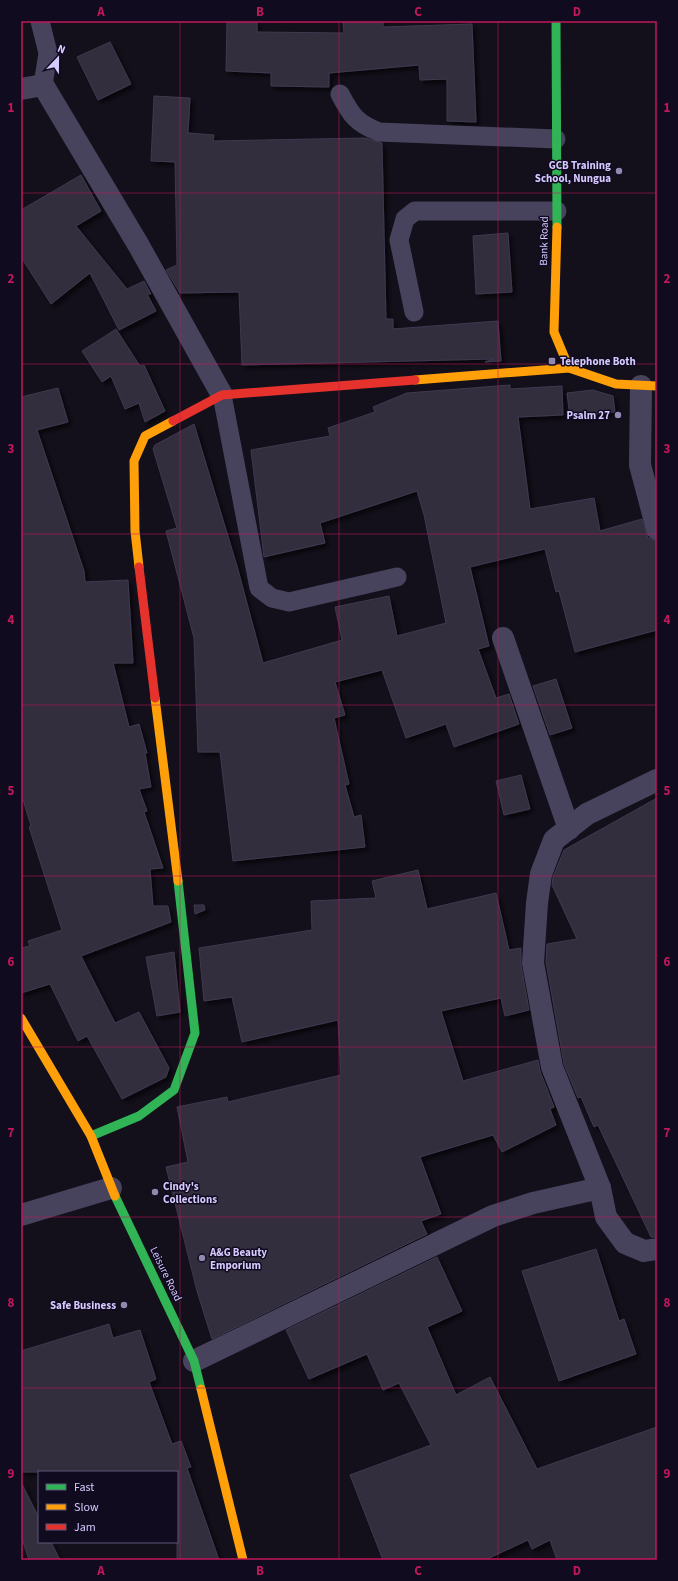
<svg xmlns="http://www.w3.org/2000/svg" width="678" height="1581" font-family="'Source Sans 3',sans-serif">
  <style>
    .building { fill: #322d3e; stroke: #403950; filter: url(#shadow) }
    .lines { fill: none; stroke-linecap: round; stroke-linejoin: round }
    .lane { stroke: #48435d; stroke-width: 19 }
    .street { stroke: #48435d; stroke-width: 22 }
    .fast { stroke: #30b455; stroke-width: 9 }
    .slow { stroke: #ff9f0a; stroke-width: 9 }
    .jam { stroke: #e5322d; stroke-width: 9 }
    .grid { fill: none; stroke: #c2185b; stroke-width: 1; stroke-opacity: 0.55 }
    .poi-dot { fill: #9289af; stroke: #110b20; stroke-width: 1.5 }
    .labels { text-anchor: middle; dominant-baseline: central; stroke-width: 3; stroke-linejoin: round; paint-order: stroke }
    .poi-label { font-size: 11px; font-weight: bold; fill: #d7caff; stroke: #110b20; text-anchor: end }
    .street-label { font-size: 11px; fill: #d7caff; stroke: #110b20 }
    .neatline { fill: none; stroke: #c2185b; stroke-width: 1.5 }
    .grid-label { font-size: 13px; text-anchor: middle; font-weight: bold; fill: #c2185b }
  </style>
  <defs>
    <filter id="shadow"><feDropShadow dx="3.5" dy="3.5" stdDeviation="2" flood-color="#0009"/></filter>
  </defs>
  <rect width="100%" height="100%" fill="#13101b"/>
  <g class="building">
    <polygon points="227,21 257,21 257,32 344,33 343,21 383,21 383,27 472,24 476,122 447,121 447,79 420,80 419,65 329,73 329,87 271,86 271,73 226,71"/>
    <polygon points="110,42 131,84 98,100 77,57"/>
    <polygon points="154,96 190,98 188,133 214,135 213,141 365,138 382,143 386,319 393,319 393,329 498,321 501,361 485,362 493,359 242,365 239,292 180,293 166,270 177,265 175,162 151,161"/>
    <polygon points="81,175 101,211 76,226 127,289 144,281 151,294 147,294 156,311 119,330 90,273 51,304 21,257 21,210"/>
    <polygon points="508,233 512,292 476,294 473,236"/>
    <polygon points="116,329 140,366 144,365 165,411 145,422 139,403 125,409 111,376 102,382 82,351"/>
    <polygon points="510,385 510,389 562,386 563,415 518,417 530,509 594,498 600,531 642,519 648,538 657,541 657,630 575,652 559,591 556,592 545,549 470,567 489,646 478,649 496,698 509,694 519,724 454,747 446,724 406,738 382,670 335,682 345,715 334,718 349,784 345,785 354,817 361,815 365,847 233,861 220,752 198,752 194,638 166,531 177,528 153,449 155,445 194,424 237,566 263,663 342,640 335,607 389,596 397,636 446,623 424,515 417,491 320,523 325,543 264,557 251,450 330,436 328,428 375,412 373,407 407,393"/>
    <polygon points="58,388 68,422 37,430 84,571 85,582 128,580 133,663 113,663 129,727 139,724 147,753 145,753 151,787 139,789 147,811 144,812 163,868 150,869 153,906 168,906 171,922 81,956 115,1023 139,1012 169,1068 166,1077 122,1099 87,1036 78,1041 50,984 21,993 21,948 30,946 28,941 62,930 29,827 31,826 21,793 21,397"/>
    <polygon points="593,390 613,396 615,412 570,417 567,393"/>
    <polygon points="556,679 572,728 550,735 533,686"/>
    <polygon points="521,775 530,809 504,815 496,781"/>
    <polygon points="657,798 657,1237 651,1237 598,1125 594,1127 581,1097 578,1098 564,1064 546,962 547,944 577,939 552,885 553,877 564,850"/>
    <polygon points="418,870 427,909 496,893 509,950 521,948 521,965 529,1010 505,1016 501,998 441,1011 463,1081 538,1060 540,1071 554,1107 550,1109 556,1125 502,1152 493,1135 420,1157 441,1214 421,1221 427,1234 212,1339 197,1291 166,1167 188,1162 177,1107 227,1097 228,1102 341,1075 338,1020 242,1042 232,997 204,1001 199,948 312,930 311,901 376,898 372,881"/>
    <polygon points="194,905 204,905 205,910 195,914"/>
    <polygon points="174,952 180,1012 157,1016 146,957"/>
    <polygon points="596,1249 619,1321 624,1319 636,1354 559,1381 522,1271"/>
    <polygon points="437,1257 462,1311 427,1327 456,1395 490,1377 537,1469 657,1427 657,1560 557,1560 550,1540 532,1549 528,1540 485,1560 383,1560 350,1475 431,1445 399,1383 383,1390 367,1354 309,1379 286,1330"/>
    <polygon points="109,1324 113,1338 140,1330 156,1379 149,1382 172,1444 181,1441 191,1467 187,1468 219,1560 177,1560 177,1472 21,1472 21,1351"/>
    <polygon points="21,1482 39,1518 39,1542 51,1542 60,1560 29,1560 21,1536"/>
  </g>
  <g class="lines">
    <g class="lane">
      <polyline points="40,21 48,53 43,85"/>
      <path d="M340,94C351,115 356,123 379,132L556,139"/>
      <polyline points="414,312 399,240 405,219 415,211 557,211"/>
      <polyline points="222,395 259,588 272,598 289,602 397,577"/>
    </g>
    <g class="street">
      <polyline points="21,89 43,85 139,246 222,395"/>
      <polyline points="641,386 640,465 657,529"/>
      <polyline points="503,638 569,829"/>
      <polyline points="600,1188 552,1067 533,963 537,903 541,874 554,840 587,814 657,780"/>
      <polyline points="21,1215 111,1188"/>
      <polyline points="194,1361 493,1216 533,1203 600,1188 606,1217 625,1243 644,1251 657,1249"/>
    </g>
    <g class="fast">
      <polyline points="556,21 557,227"/>
      <polyline points="91,1136 139,1116 174,1090 195,1033 178,881"/>
      <polyline points="115,1196 194,1361 201,1389"/>
    </g>
    <g class="slow">
      <polyline points="557,227 554,332 569,368 616,384 657,386"/>
      <polyline points="415,380 569,368"/>
      <polyline points="139,567 135,531 134,461 145,436 173,421"/>
      <polyline points="155,698 178,881"/>
      <polyline points="21,1018 91,1136 115,1196"/>
      <polyline points="201,1389 243,1560"/>
    </g>
    <g class="jam">
      <polyline points="173,421 222,395 415,380"/>
      <polyline points="139,567 155,698"/>
    </g>
  </g>
  <path class="grid" d="M180,21V1560M339,21V1560M498,21V1560M21,193H657M21,364H657M21,534H657M21,705H657M21,876H657M21,1047H657M21,1217H657M21,1388H657"/>
  <g class="poi-dot">
    <circle cx="619" cy="171" r="4"/>
    <rect x="548" y="357" width="8" height="8" rx="2"/>
    <circle cx="618" cy="415" r="4"/>
    <circle cx="155" cy="1192" r="4"/>
    <circle cx="202" cy="1258" r="4"/>
    <circle cx="124" cy="1305" r="4"/>
  </g>
  <g class="labels">
    <g class="poi-label">
      <text x="611" y="165">GCB Training<tspan x="611" dy="13">School, Nungua</tspan></text>
      <text x="560" y="361" text-anchor="start">Telephone Both</text>
      <text x="610" y="415">Psalm 27</text>
      <text x="163" y="1186" text-anchor="start">Cindy's<tspan x="163" dy="13">Collections</tspan></text>
      <text x="210" y="1252" text-anchor="start">A&amp;G Beauty<tspan x="210" dy="13">Emporium</tspan></text>
      <text x="116" y="1305">Safe Business</text>
    </g>
    <g class="street-label">
      <text transform="translate(544 241) rotate(-89)">Bank Road</text>
      <text transform="translate(166 1274) rotate(64)">Leisure Road</text>
    </g>
  </g>
  <rect width="678" height="1581" fill="none" stroke="#110b20" stroke-width="44"/>
  <rect x="38" y="1471" width="140" height="72" fill="#110b20" stroke="#605779"/>
  <rect x="46" y="1484" width="20" height="6" fill="#30b455" stroke="#605779"/>
  <text x="74" y="1491" font-size="12" fill="#d7caff">Fast</text>
  <rect x="46" y="1504" width="20" height="6" fill="#ff9f0a" stroke="#605779"/>
  <text x="74" y="1511" font-size="12" fill="#d7caff">Slow</text>
  <rect x="46" y="1524" width="20" height="6" fill="#e5322d" stroke="#605779"/>
  <text x="74" y="1531" font-size="12" fill="#d7caff">Jam</text>
  <g transform="translate(58 58) rotate(22)" stroke="#110b20" stroke-width="3" paint-order="stroke">
  <path d="M0-3L7 15L0 10L-7 15Z" fill="#d7caff"/>
  <text y="-6" font-size="11" font-weight="bold" text-anchor="middle" fill="#d7caff">N</text>
  </g>
  <rect x="22" y="22" width="634" height="1537" class="neatline"/>
  <g class="grid-label">
    <text x="101" y="16">A</text>
    <text x="260" y="16">B</text>
    <text x="418" y="16">C</text>
    <text x="577" y="16">D</text>
    <text x="11" y="112">1</text>
    <text x="667" y="112">1</text>
    <text x="11" y="283">2</text>
    <text x="667" y="283">2</text>
    <text x="11" y="453">3</text>
    <text x="667" y="453">3</text>
    <text x="11" y="624">4</text>
    <text x="667" y="624">4</text>
    <text x="11" y="795">5</text>
    <text x="667" y="795">5</text>
    <text x="11" y="966">6</text>
    <text x="667" y="966">6</text>
    <text x="11" y="1137">7</text>
    <text x="667" y="1137">7</text>
    <text x="11" y="1307">8</text>
    <text x="667" y="1307">8</text>
    <text x="11" y="1478">9</text>
    <text x="667" y="1478">9</text>
    <text x="101" y="1575">A</text>
    <text x="260" y="1575">B</text>
    <text x="418" y="1575">C</text>
    <text x="577" y="1575">D</text>
  </g>
</svg>
